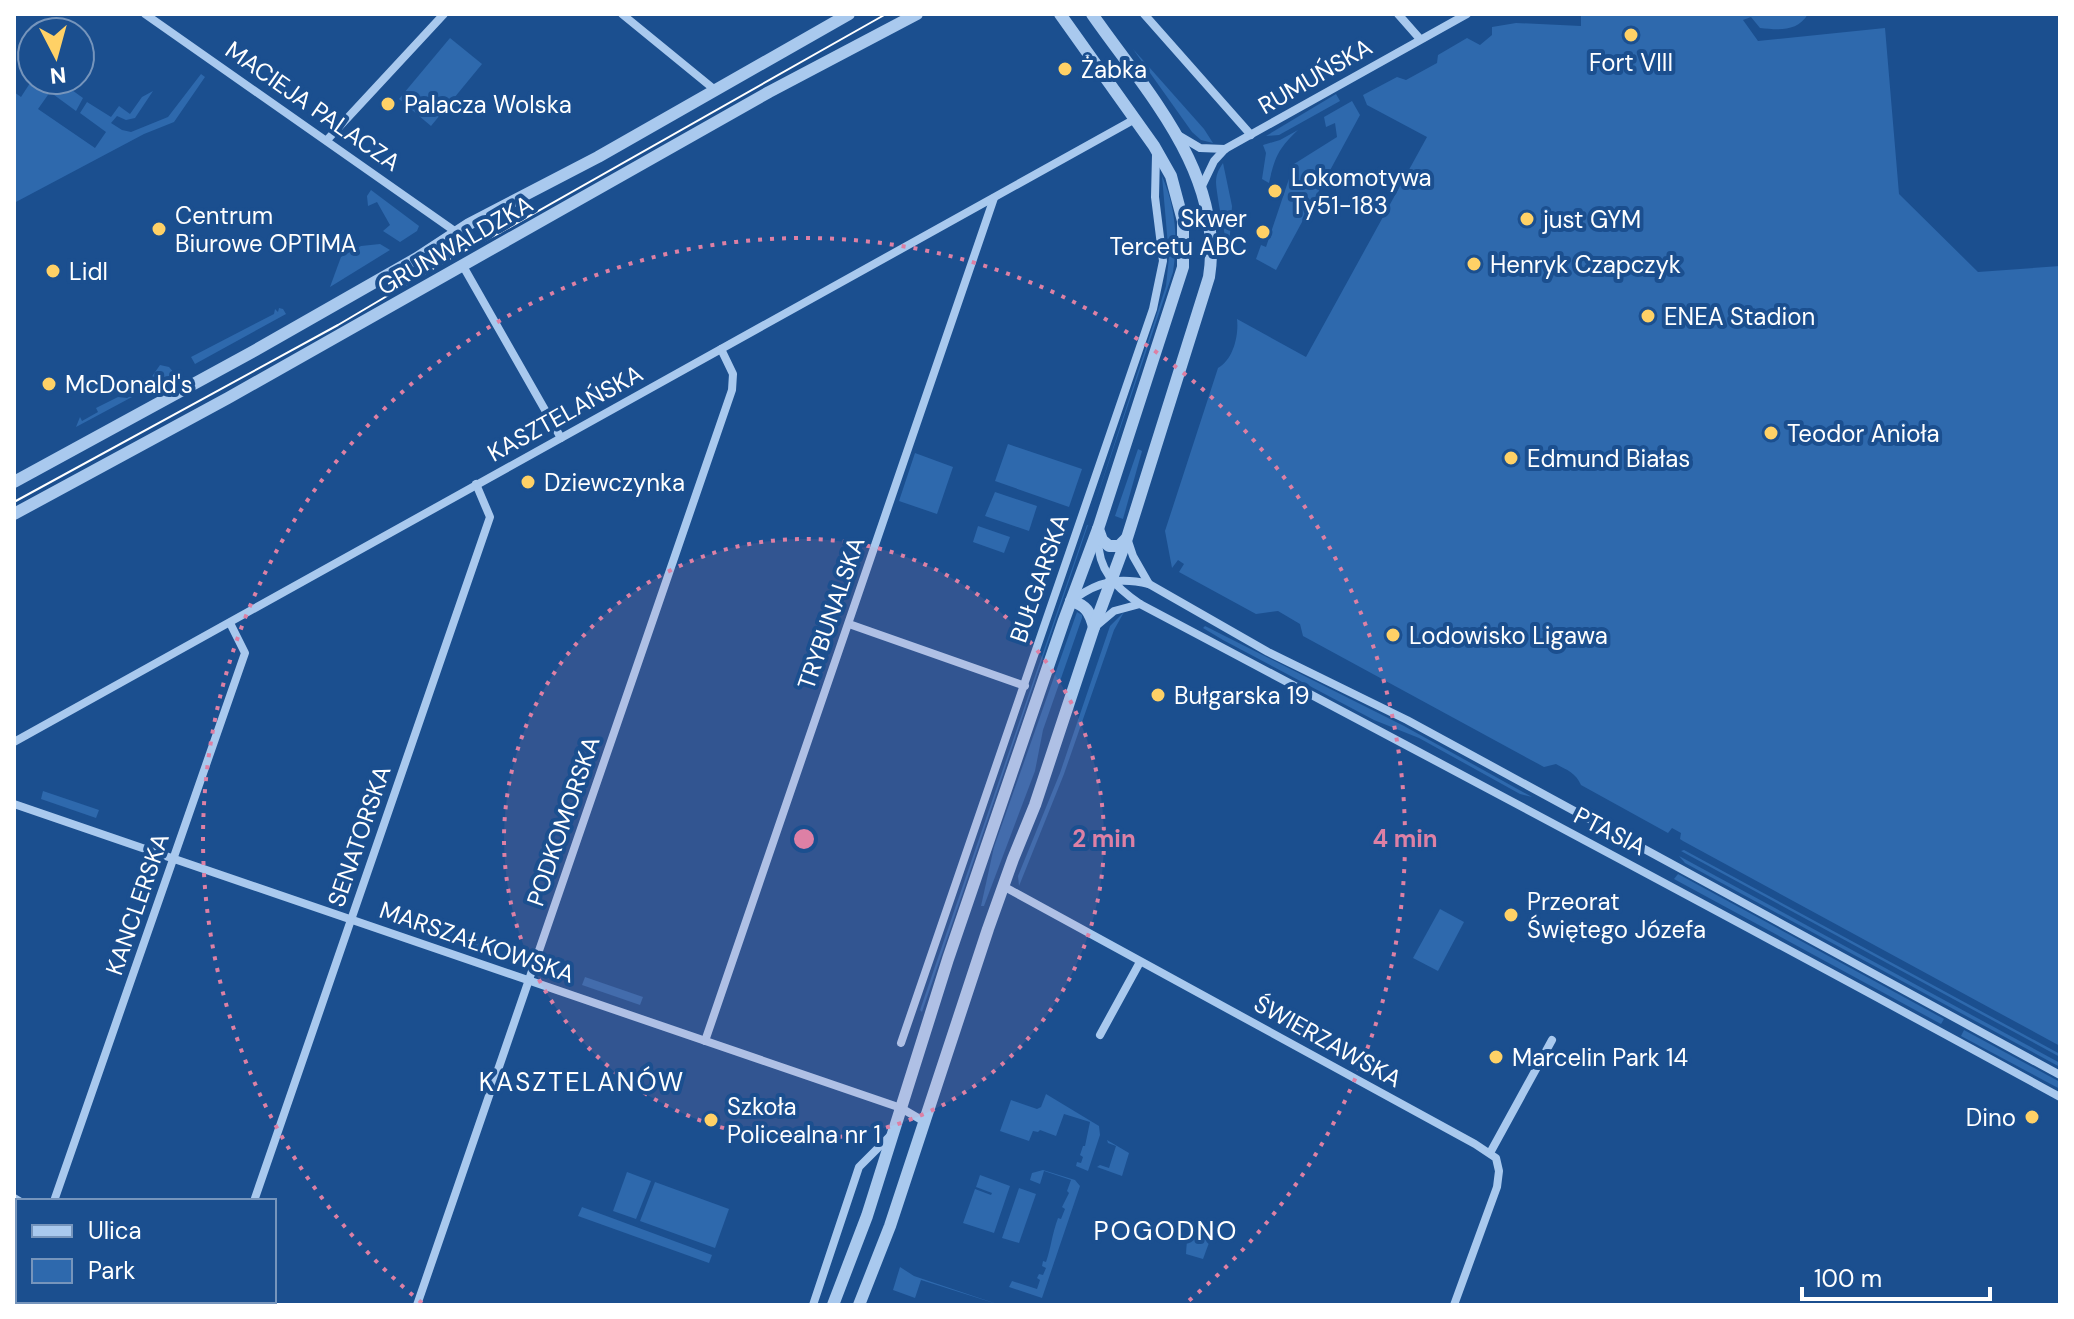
<svg xmlns="http://www.w3.org/2000/svg" width="2074" height="1319" font-family="'DM Sans',sans-serif">
  <style>
    .green { fill: #2e69ad }
    .lines { fill: none; stroke-linecap: round; stroke-linejoin: round }
    .minor { stroke: #a9c9ee; stroke-width: 8 }
    .tertiary { stroke: #a9c9ee; stroke-width: 12 }
    .tram { stroke: #fff; stroke-width: 2 }
    .ring { fill: none; stroke: #dd80a5; stroke-width: 4; stroke-dasharray: 4 8 }
    .poi-dot { fill: #ffd166; stroke: #1b4f8f; stroke-width: 3 }
    .labels { text-anchor: middle; dominant-baseline: central; stroke-width: 8; stroke-linejoin: round; paint-order: stroke }
    .poi-label { font-size: 24px; fill: #fff; stroke: #1b4f8f; text-anchor: start }
    .street-label { font-size: 24px; fill: #fff; stroke: #1b4f8f }
    .neighbourhood-label { font-size: 26px; letter-spacing: 2px; fill: #fff; stroke: #1b4f8f }
    .centre { fill: #dd80a5; stroke: #1b4f8f; stroke-width: 4 }
    .ring-label { font-size: 24px; text-anchor: middle; font-weight: bold; fill: #dd80a5; stroke: #1b4f8f; stroke-width: 8; stroke-linejoin: round; paint-order: stroke }
  </style>
  <rect width="100%" height="100%" fill="#1b4f8f"/>
  <g class="green">
    <path d="M1581,14H1808C1797,32 1779,30 1760,28L1751,17L1743,20L1758,41L1885,28L1899,194L1978,272L2060,266V1046L1683,841L1680,839L1681,833L1672,828L1668,833L1581,785C1576,773 1567,770 1556,764L1544,767L1303,636L1300,624L1278,611L1256,614L1179,572L1184,564L1178,560L1172,568L1165,531L1218,368C1233,360 1239,336 1237,319L1306,357L1427,137L1367,105L1363,95L1397,77L1406,80L1437,63L1438,55L1467,38L1480,45L1492,35V27L1516,23L1581,26Z"/>
    <polygon points="450,38 482,64 431,126 399,99"/>
    <polygon points="1133,49 1204,129 1213,143 1201,140 1192,132"/>
    <polygon points="201,74 205,77 174,122 144,134 14,203 14,92 21,97 32,80 58,80 83,98 76,111 50,92 38,109 95,148 106,132 80,113 87,102 111,117 119,106 130,114 142,97 153,91 135,118 126,120 117,116 111,123 122,130 131,132 168,117"/>
    <polygon points="1336,94 1340,101 1279,135 1266,136"/>
    <polygon points="1352,101 1360,115 1276,270 1256,259 1261,245 1266,247 1294,164 1337,137 1335,123 1326,127 1324,117"/>
    <path d="M1298,130C1279,148 1275,156 1269,183L1262,179L1266,153L1263,145L1280,140Z"/>
    <path d="M1223,163L1232,206L1229,248C1225,242 1216,191 1216,182C1216,174 1219,169 1223,163Z"/>
    <path d="M1162,176C1176,208 1178,239 1173,272L1093,509L1166,286L1169,257Z"/>
    <polygon points="371,190 419,226 417,231 400,242 383,231 390,225 377,202 368,206 367,196"/>
    <polygon points="380,244 390,250 330,287 341,257 361,246"/>
    <polygon points="279,308 283,309 286,314 195,364 191,357 274,314 275,309 278,312"/>
    <polygon points="160,365 169,367 175,374 76,427 80,417 82,421 98,412 96,408 118,397 127,398 144,388"/>
    <polygon points="1008,444 1082,469 1069,507 995,481"/>
    <polygon points="1138,449 1142,451 1123,519 1115,516"/>
    <polygon points="915,453 953,467 937,514 899,501"/>
    <polygon points="995,492 1037,506 1029,531 985,516"/>
    <polygon points="1087,525 1088,525 922,1012 920,1010"/>
    <polygon points="978,526 1010,537 1004,553 973,542"/>
    <polygon points="1077,612 1082,615 1082,618 1043,730 1035,771 984,906 981,906 994,847"/>
    <polygon points="1124,612 1114,630 1064,774 1019,886 1018,876 1060,773 1110,626"/>
    <polygon points="1205,626 1404,726 1532,797 1520,794 1419,738 1374,720 1223,640 1203,628"/>
    <polygon points="43,791 99,810 96,818 41,799"/>
    <polygon points="1684,850 2060,1054 2060,1057 1681,851"/>
    <polygon points="1679,856 2060,1063 2060,1067 1685,863"/>
    <polygon points="1678,874 1944,1019 1941,1024 1674,879"/>
    <polygon points="1440,909 1464,922 1438,971 1413,958"/>
    <polygon points="405,915 480,940 477,949 402,923"/>
    <polygon points="585,977 643,997 640,1005 582,985"/>
    <polygon points="1964,1030 2060,1082 2060,1089 1961,1036"/>
    <polygon points="1046,1094 1099,1126 1100,1135 1088,1171 1076,1166 1077,1162 1081,1163 1083,1157 1080,1155 1083,1146 1085,1146 1090,1122 1064,1114 1056,1136 1040,1130 1038,1132 1033,1131 1029,1141 1000,1131 1011,1100 1037,1109 1041,1107"/>
    <polygon points="1107,1140 1129,1153 1122,1176 1097,1167 1100,1165 1109,1168 1116,1146 1108,1143"/>
    <path d="M1043,1170L1075,1180L1080,1186L1042,1298L1009,1287L1012,1281L1037,1289L1040,1280L1037,1278L1039,1274L1043,1275L1046,1268L1042,1266L1043,1261L1046,1262C1051,1248 1052,1234 1058,1218L1061,1219L1065,1209L1062,1207L1069,1193L1067,1191L1071,1180L1044,1171L1040,1184L1030,1180L1032,1173Z"/>
    <polygon points="627,1172 651,1181 636,1219 613,1211"/>
    <polygon points="980,1175 1010,1186 994,1233 963,1223 975,1189 991,1195 992,1193 976,1187"/>
    <polygon points="655,1182 729,1209 715,1248 640,1221"/>
    <polygon points="1019,1188 1036,1194 1019,1243 1002,1238"/>
    <polygon points="582,1207 712,1255 709,1263 578,1216"/>
    <polygon points="1188,1224 1213,1232 1203,1259 1186,1254"/>
    <polygon points="900,1267 914,1276 1000,1305 921,1280 915,1298 893,1290"/>
  </g>
  <g class="lines">
    <g class="minor">
      <polyline points="145,14 456,232"/>
      <polyline points="622,14 715,90"/>
      <polyline points="1144,14 1251,135"/>
      <polyline points="1398,14 1420,39"/>
      <polyline points="1178,135 1200,148 1225,149"/>
      <polyline points="327,140 444,14"/>
      <polyline points="1202,186 1214,161 1225,149 1467,14"/>
      <polyline points="463,266 561,438"/>
      <path d="M1098,538C1098,570 1114,586 1140,604C1448,767 1755,930 2060,1097"/>
      <polyline points="1127,538 1133,556 1149,584"/>
      <path d="M1074,599C1099,581 1119,577 1149,584L1268,652L1407,720L2060,1075"/>
      <polyline points="849,624 1025,686"/>
      <polyline points="1095,627 1114,611 1140,604"/>
      <polyline points="14,742 1135,119"/>
      <polyline points="14,804 901,1108 925,1122"/>
      <polyline points="1003,886 1475,1144 1496,1158 1499,1171 1497,1187 1454,1305"/>
      <polyline points="1100,1035 1140,962"/>
      <polyline points="705,1041 994,198"/>
      <polyline points="901,1043 1153,309 1163,261 1155,197 1156,155"/>
      <polyline points="1490,1153 1552,1040"/>
      <polyline points="14,1198 19,1201"/>
      <polyline points="54,1201 245,653 230,623"/>
      <polyline points="254,1201 490,517 476,484"/>
      <polyline points="199,1301 206,1305"/>
      <polyline points="29,1305 31,1301"/>
      <polyline points="219,1305 220,1301"/>
      <polyline points="417,1305 732,390 733,374 721,349"/>
      <polyline points="813,1305 859,1167 891,1135"/>
    </g>
    <g class="tertiary">
      <polyline points="14,482 254,351 417,258 469,224 598,157 849,14"/>
      <polyline points="14,514 228,398 769,92 917,14"/>
      <polyline points="1098,529 1102,540 1109,546 1119,546 1126,539"/>
      <path d="M1071,601C1086,605 1090,612 1094,627"/>
      <polyline points="833,1305 867,1216 948,959 1064,620 1099,526 1183,267 1183,221 1171,176 1154,146 1060,14"/>
      <path d="M859,1305L890,1226L988,929L1013,859L1035,805L1094,627L1127,538L1209,277C1225,174 1147,93 1092,14"/>
    </g>
    <polyline class="tram" points="14,502 338,325 458,254 501,232 886,14"/>
  </g>
  <circle cx="804" cy="839" r="300" fill="#dd80a5" fill-opacity=".12"/>
  <g class="ring">
    <circle cx="804" cy="839" r="300"/>
    <path d="M422 1303A601 601 0 1 1 1186 1303"/>
  </g>
  <g class="poi-dot">
    <circle cx="1631" cy="35" r="8"/>
    <circle cx="1065" cy="69" r="8"/>
    <circle cx="388" cy="104" r="8"/>
    <circle cx="1275" cy="191" r="8"/>
    <circle cx="1527" cy="219" r="8"/>
    <circle cx="159" cy="229" r="8"/>
    <circle cx="1263" cy="232" r="8"/>
    <circle cx="1474" cy="264" r="8"/>
    <circle cx="53" cy="271" r="8"/>
    <circle cx="1648" cy="316" r="8"/>
    <circle cx="49" cy="384" r="8"/>
    <circle cx="1771" cy="433" r="8"/>
    <circle cx="1511" cy="458" r="8"/>
    <circle cx="528" cy="482" r="8"/>
    <circle cx="1393" cy="635" r="8"/>
    <circle cx="1158" cy="695" r="8"/>
    <circle cx="1511" cy="915" r="8"/>
    <circle cx="1496" cy="1057" r="8"/>
    <circle cx="2032" cy="1117" r="8"/>
    <circle cx="711" cy="1120" r="8"/>
  </g>
  <g class="labels">
    <g class="poi-label">
      <text x="1631" y="62" text-anchor="middle">Fort VIII</text>
      <text x="1081" y="69">Żabka</text>
      <text x="404" y="104">Palacza Wolska</text>
      <text x="1291" y="177">Lokomotywa<tspan x="1291" dy="28">Ty51-183</tspan></text>
      <text x="175" y="215">Centrum<tspan x="175" dy="28">Biurowe OPTIMA</tspan></text>
      <text x="1247" y="218" text-anchor="end">Skwer<tspan x="1247" dy="28">Tercetu ABC</tspan></text>
      <text x="1543" y="219">just GYM</text>
      <text x="1490" y="264">Henryk Czapczyk</text>
      <text x="69" y="271">Lidl</text>
      <text x="1664" y="316">ENEA Stadion</text>
      <text x="65" y="384">McDonald's</text>
      <text x="1787" y="433">Teodor Anioła</text>
      <text x="1527" y="458">Edmund Białas</text>
      <text x="544" y="482">Dziewczynka</text>
      <text x="1409" y="635">Lodowisko Ligawa</text>
      <text x="1174" y="695">Bułgarska 19</text>
      <text x="1527" y="901">Przeorat<tspan x="1527" dy="28">Świętego Józefa</tspan></text>
      <text x="1512" y="1057">Marcelin Park 14</text>
      <text x="727" y="1106">Szkoła<tspan x="727" dy="28">Policealna nr 1</tspan></text>
      <text x="2016" y="1117" text-anchor="end">Dino</text>
    </g>
    <g class="street-label">
      <text transform="translate(1315 76) rotate(-30)">RUMUŃSKA</text>
      <text transform="translate(313 106) rotate(35)">MACIEJA PALACZA</text>
      <text transform="translate(455 245) rotate(-30)">GRUNWALDZKA</text>
      <text transform="translate(565 413) rotate(-29)">KASZTELAŃSKA</text>
      <text transform="translate(1039 578) rotate(-71)">BUŁGARSKA</text>
      <text transform="translate(831 613) rotate(-71)">TRYBUNALSKA</text>
      <text transform="translate(563 821) rotate(-71)">PODKOMORSKA</text>
      <text transform="translate(1610 831) rotate(27)">PTASIA</text>
      <text transform="translate(359 836) rotate(-71)">SENATORSKA</text>
      <text transform="translate(137 904) rotate(-71)">KANCLERSKA</text>
      <text transform="translate(477 942) rotate(19)">MARSZAŁKOWSKA</text>
      <text transform="translate(1328 1041) rotate(29)">ŚWIERZAWSKA</text>
    </g>
    <g class="neighbourhood-label">
      <text x="582" y="1082">KASZTELANÓW</text>
      <text x="1166" y="1231">POGODNO</text>
    </g>
  </g>
  <circle cx="804" cy="839" r="12" class="centre"/>
  <g class="ring-label">
    <text x="1104" y="847">2 min</text>
    <text x="1405" y="847">4 min</text>
  </g>
  <rect width="2074" height="1319" fill="none" stroke="#ffffff" stroke-width="32"/>
  <rect x="16" y="1199" width="260" height="104" fill="#1b4f8f" stroke="#7695bc" stroke-width="2"/>
  <rect x="32" y="1225" width="40" height="12" fill="#a9c9ee" stroke="#7695bc" stroke-width="2"/>
  <text x="88" y="1239" font-size="24" fill="#ffffff">Ulica</text>
  <rect x="32" y="1259" width="40" height="24" fill="#2e69ad" stroke="#7695bc" stroke-width="2"/>
  <text x="88" y="1279" font-size="24" fill="#ffffff">Park</text>
  <g transform="translate(56 56) rotate(174)"><circle r="38" fill="#1b4f8f" stroke="#7695bc" stroke-width="2"/>
  <path d="M0-6L14 30L0 20L-14 30Z" fill="#ffd166"/>
  <text y="-12" font-size="22" font-weight="bold" text-anchor="middle" fill="#ffffff">N</text>
  </g>
  <path d="M1802 1287v12h188v-12" fill="none" stroke="#ffffff" stroke-width="4"/>
  <text x="1814" y="1287" font-size="24" fill="#ffffff" stroke="#1b4f8f" stroke-width="6" paint-order="stroke">100 m</text>
</svg>
